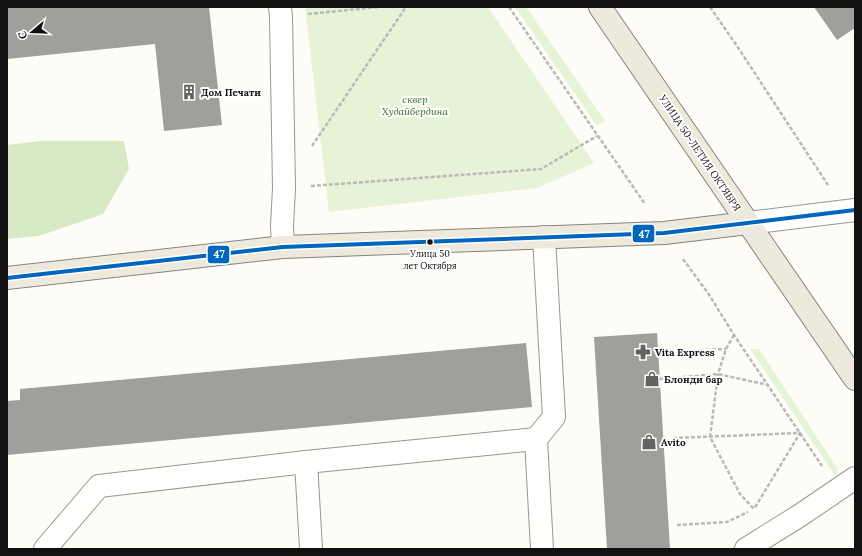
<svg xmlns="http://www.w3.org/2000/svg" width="862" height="556" font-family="Lora,serif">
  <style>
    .green { fill: #e7f3d7 }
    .forest { fill: #d8eac5 }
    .building { fill: #a19f9c }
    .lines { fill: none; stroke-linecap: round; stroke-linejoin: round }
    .minor-casing { stroke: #979795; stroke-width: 24 }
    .major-casing { stroke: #858482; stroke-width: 24 }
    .path { stroke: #b9b9b8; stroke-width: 2.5; stroke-dasharray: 4 2; stroke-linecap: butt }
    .minor { stroke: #fffffe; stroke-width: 22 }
    .major { stroke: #ede9dc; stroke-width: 22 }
    .bus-1-casing { stroke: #fff; stroke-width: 7 }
    .bus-1 { stroke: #0065bd; stroke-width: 4 }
    .bus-dot { fill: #111; stroke: #fff; stroke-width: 1.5 }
    .labels { text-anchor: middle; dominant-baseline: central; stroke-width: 4; stroke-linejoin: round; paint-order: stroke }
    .bus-label { font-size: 9px; fill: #111; stroke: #fff }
    .poi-label { font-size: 10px; font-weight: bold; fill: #111; stroke: #fff; text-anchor: start }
    .park-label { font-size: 10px; font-style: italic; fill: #2f6b1f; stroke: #fff }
    .street-label { font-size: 10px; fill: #111; stroke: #fff }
    .line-badge { stroke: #fff; stroke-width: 1.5 }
    .badge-label { font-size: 11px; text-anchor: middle; font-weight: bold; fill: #fff }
  </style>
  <rect width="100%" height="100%" fill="#fdfcf7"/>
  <g class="green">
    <polygon points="305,7 488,7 594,163 537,188 329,212"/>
    <polygon points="515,7 526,7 605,121 597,126"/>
    <polygon points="750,349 759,349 838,469 836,477"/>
  </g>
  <polygon class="forest" points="41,141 124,141 129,169 103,214 39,236 7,239 7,145"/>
  <g class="building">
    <polygon points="7,7 209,7 222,125 164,131 155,44 7,59"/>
    <polygon points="814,7 855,7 855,28 837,40"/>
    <polygon points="657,333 670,549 607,549 594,337"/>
    <polygon points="526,343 532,407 7,455 7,401 20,400 20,389"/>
  </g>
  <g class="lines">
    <g class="minor-casing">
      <g id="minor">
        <polyline points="280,7 281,17 284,188 282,226 283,247"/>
        <polyline points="748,223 855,210"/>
        <polyline points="306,462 311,549"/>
        <polyline points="45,549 99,486 306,462 536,439"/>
        <polyline points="542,549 536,439 554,417 544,237"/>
        <polyline points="746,549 799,516 855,478"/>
      </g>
    </g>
    <g class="major-casing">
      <g id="major">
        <polyline points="600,7 855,379"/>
        <polyline points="7,278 283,247 664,233 748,223"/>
      </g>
    </g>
    <g class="path">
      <polyline points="509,7 645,204"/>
      <polyline points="710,7 737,46 828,185"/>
      <polyline points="308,14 379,7"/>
      <polyline points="312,146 406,7"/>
      <polyline points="311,186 541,169 597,136"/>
      <polyline points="683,259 708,293 734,335 822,466"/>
      <polyline points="734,335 726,349 718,374 710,437 740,494 754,509"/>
      <polyline points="658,352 726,349"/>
      <polyline points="659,379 718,374 768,385"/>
      <polyline points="673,438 800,433 754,509"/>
      <polyline points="677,525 727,522 748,512"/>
    </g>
    <use href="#minor" class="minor"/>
    <use href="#major" class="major"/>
    <g class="bus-1-casing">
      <polyline id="bus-1" points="7,278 283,247 664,233 855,210"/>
    </g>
    <use href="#bus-1" class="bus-1"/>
  </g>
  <defs>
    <g id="building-bare" transform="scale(1.2)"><path d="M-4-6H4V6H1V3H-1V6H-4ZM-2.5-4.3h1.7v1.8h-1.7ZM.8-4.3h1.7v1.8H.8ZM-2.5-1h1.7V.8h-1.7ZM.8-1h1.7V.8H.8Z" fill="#646362" stroke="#fff" stroke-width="2.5" paint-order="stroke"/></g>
    <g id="pharmacy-bare" transform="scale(1.2)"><path d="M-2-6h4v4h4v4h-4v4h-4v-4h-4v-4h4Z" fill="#646362" stroke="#fff" stroke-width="2.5" paint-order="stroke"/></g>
    <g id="shop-bare" transform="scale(1.2)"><path d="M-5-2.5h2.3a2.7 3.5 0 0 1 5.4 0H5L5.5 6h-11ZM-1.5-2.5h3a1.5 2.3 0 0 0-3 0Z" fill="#646362" stroke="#fff" stroke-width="2.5" paint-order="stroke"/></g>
  </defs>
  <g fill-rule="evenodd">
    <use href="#building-bare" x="189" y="92"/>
    <use href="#pharmacy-bare" x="643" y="352"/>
    <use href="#shop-bare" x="652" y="379"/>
    <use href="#shop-bare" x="649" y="442"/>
  </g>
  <circle class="bus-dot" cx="430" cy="242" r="3.5"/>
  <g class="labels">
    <g class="bus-label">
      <text x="430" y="253">Улица 50<tspan x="430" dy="12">лет Октября</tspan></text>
    </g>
    <g class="poi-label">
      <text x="201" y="92">Дом Печати</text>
      <text x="655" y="352">Vita Express</text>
      <text x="664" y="379">Блонди бар</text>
      <text x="661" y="442">Avito</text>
    </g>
    <g class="park-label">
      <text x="415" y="99">сквер<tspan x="415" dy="12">Худайбердина</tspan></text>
    </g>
    <g class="street-label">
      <text transform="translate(700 153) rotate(56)">УЛИЦА 50-ЛЕТИЯ ОКТЯБРЯ</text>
    </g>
  </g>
  <g class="line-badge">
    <rect x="632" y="224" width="23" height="19" rx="4" fill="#0065bd"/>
    <rect x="207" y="245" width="23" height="19" rx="4" fill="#0065bd"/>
  </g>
  <g class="badge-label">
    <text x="644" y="238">47</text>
    <text x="219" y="258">47</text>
  </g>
  <rect width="862" height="556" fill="none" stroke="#111111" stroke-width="16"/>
  <g transform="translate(32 32) rotate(251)" stroke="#ffffff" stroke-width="3" paint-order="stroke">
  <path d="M0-3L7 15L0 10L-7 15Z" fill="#111111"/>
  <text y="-6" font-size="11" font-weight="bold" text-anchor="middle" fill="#111111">С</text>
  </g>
</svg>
